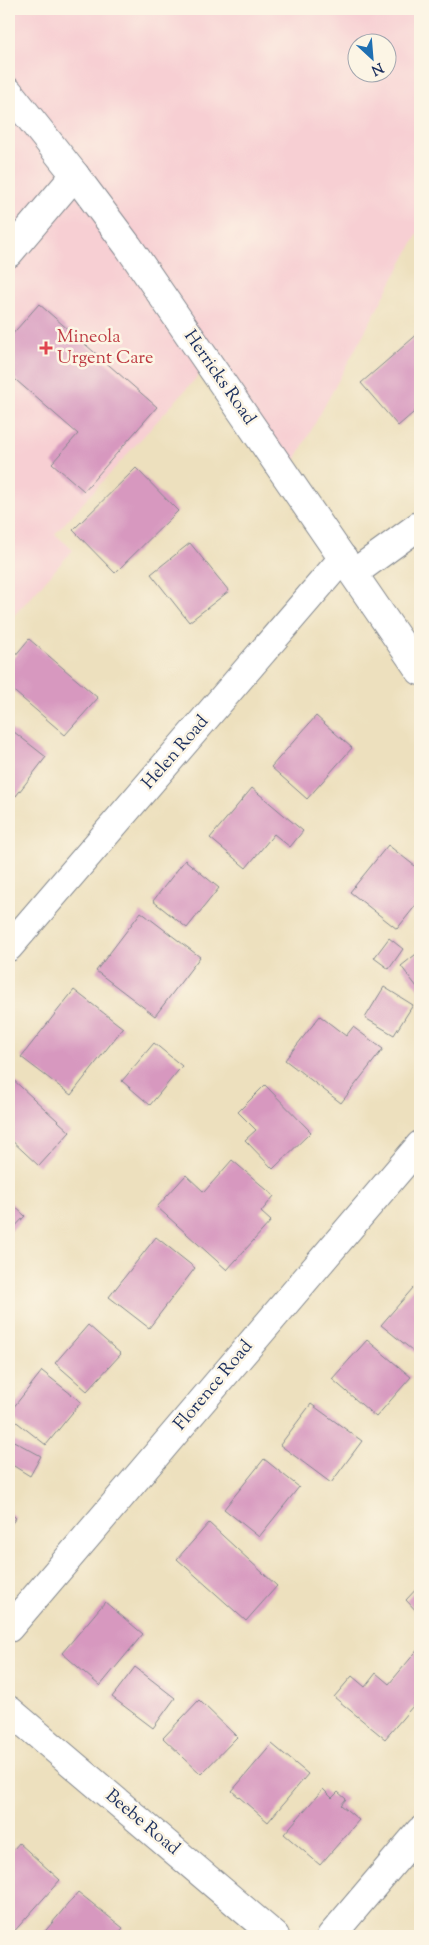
<svg xmlns="http://www.w3.org/2000/svg" width="429" height="1945" font-family="'Sorts Mill Goudy',serif">
  <style>
    .built { fill: #f7cfd3; fill-rule: evenodd }
    .building { fill: #d798bf }
    .lines { fill: none; stroke-linecap: round; stroke-linejoin: round }
    .minor-casing { stroke: #84888e; stroke-width: 30 }
    .major-casing { stroke: #84888e; stroke-width: 30 }
    .minor { stroke: #fff; stroke-width: 28 }
    .major { stroke: #fff; stroke-width: 28 }
    .health-dot { fill: #e0444e; stroke: #fcf5e5; stroke-width: 2 }
    .labels { text-anchor: middle; dominant-baseline: central; stroke-width: 5; stroke-linejoin: round; paint-order: stroke }
    .health-label { font-size: 18px; fill: #be3a42; stroke: #fcf5e5; text-anchor: start }
    .street-label { font-size: 18px; fill: #1b2f5e; stroke: #fcf5e5 }
  </style>
  <rect width="100%" height="100%" fill="#fcf5e5"/>
  <filter id="ink" filterUnits="userSpaceOnUse"><feTurbulence type="fractalNoise" baseFrequency=".02" numOctaves="2"/><feDisplacementMap in="SourceGraphic" scale="10" xChannelSelector="R" yChannelSelector="G"/><feConvolveMatrix kernelMatrix="1 2 1 2 8 2 1 2 1" color-interpolation-filters="sRGB"/></filter>
  <filter id="wash" filterUnits="userSpaceOnUse"><feTurbulence type="fractalNoise" baseFrequency=".0096" numOctaves="4" result="noise"/><feDisplacementMap in="SourceGraphic" scale="20" xChannelSelector="R" yChannelSelector="G"/><feGaussianBlur stdDeviation="1.12" result="paint"/><feColorMatrix in="noise" values="0 0 0 0 0 0 0 0 0 0 0 0 0 0 0 0 0 1.4 0 .05"/><feComposite in="paint" operator="in"/></filter>
  <g filter="url(#wash)">
    <rect width="100%" height="100%" fill="#ede0be"/>
    <path class="built" d="M9,9H420V230L287,475L208,365L55,534L73,550L9,621ZM356,42H386V72H356Z"/>
    <g id="blocks">
      <g class="building">
        <polygon points="39,304 157,407 84,491 52,463 78,434 9,374 9,338"/>
        <polygon points="420,332 420,407 398,426 361,383"/>
        <polygon points="136,468 178,511 115,573 73,530"/>
        <polygon points="190,543 229,591 189,622 151,574"/>
        <polygon points="29,639 98,698 65,735 9,687 9,663"/>
        <polygon points="316,716 352,748 307,799 271,767"/>
        <polygon points="9,728 46,757 16,796 9,791"/>
        <polygon points="252,788 303,831 290,847 274,834 246,868 210,838"/>
        <polygon points="388,845 420,870 420,900 397,929 350,892"/>
        <polygon points="185,860 219,888 187,928 153,901"/>
        <polygon points="141,912 200,957 155,1016 96,971"/>
        <polygon points="389,938 403,949 389,969 374,958"/>
        <polygon points="420,951 420,991 401,966"/>
        <polygon points="384,987 413,1005 394,1035 365,1018"/>
        <polygon points="74,990 123,1028 71,1095 21,1057"/>
        <polygon points="320,1016 346,1036 353,1027 383,1049 341,1103 285,1060"/>
        <polygon points="154,1043 182,1066 150,1105 122,1081"/>
        <polygon points="9,1076 70,1132 39,1166 9,1138"/>
        <polygon points="265,1085 311,1132 273,1169 245,1140 256,1130 238,1112"/>
        <polygon points="232,1160 274,1196 261,1212 271,1221 227,1270 157,1207 186,1175 204,1192"/>
        <polygon points="9,1201 25,1216 9,1233"/>
        <polygon points="156,1237 195,1268 149,1328 109,1297"/>
        <polygon points="413,1288 420,1294 420,1349 417,1354 381,1325"/>
        <polygon points="88,1325 121,1354 87,1391 55,1363"/>
        <polygon points="367,1340 411,1377 376,1417 332,1379"/>
        <polygon points="42,1371 81,1402 46,1445 9,1416 9,1413"/>
        <polygon points="311,1404 362,1441 331,1483 280,1445"/>
        <polygon points="10,1439 41,1456 30,1476 9,1463 9,1442"/>
        <polygon points="264,1459 299,1487 259,1537 224,1509"/>
        <polygon points="9,1512 16,1518 9,1527"/>
        <polygon points="209,1523 277,1586 246,1621 177,1559"/>
        <polygon points="420,1585 420,1615 406,1600"/>
        <polygon points="105,1602 143,1634 100,1686 62,1653"/>
        <polygon points="420,1647 420,1708 418,1711 413,1706 385,1739 334,1697 352,1676 365,1687 376,1673 389,1684"/>
        <polygon points="135,1667 175,1698 153,1728 112,1697"/>
        <polygon points="199,1700 237,1737 201,1774 163,1738"/>
        <polygon points="272,1744 308,1774 268,1822 232,1791"/>
        <polygon points="323,1789 332,1798 338,1792 346,1799 341,1805 359,1820 320,1865 284,1834"/>
        <polygon points="19,1843 60,1880 11,1935 9,1933 9,1855"/>
        <polygon points="78,1892 123,1928 116,1936 44,1936 42,1935"/>
      </g>
    </g>
  </g>
  <g filter="url(#ink)">
    <use href="#blocks" fill-opacity="0" stroke="#84888e" stroke-width="1"/>
    <g class="lines">
      <g class="minor-casing">
        <g id="minor">
          <polyline points="9,253 75,175"/>
          <polyline points="354,573 420,525"/>
          <polyline points="9,947 343,558"/>
          <polyline points="9,1628 420,1145"/>
          <polyline points="9,1710 275,1936"/>
          <polyline points="331,1936 420,1831"/>
        </g>
      </g>
      <g class="major-casing">
        <polyline id="major" points="9,92 75,175 128,246 420,671"/>
      </g>
      <use href="#minor" class="minor"/>
      <use href="#major" class="major"/>
    </g>
  </g>
  <path class="health-dot" d="M43.5 340.5h5v5h5v5h-5v5h-5v-5h-5v-5h5z"/>
  <g class="labels">
    <g class="health-label">
      <text x="57" y="338">Mineola<tspan x="57" dy="21">Urgent Care</tspan></text>
    </g>
    <g class="street-label">
      <text transform="translate(219 378) rotate(55)">Herricks Road</text>
      <text transform="translate(176 753) rotate(-49)">Helen Road</text>
      <text transform="translate(214 1386) rotate(-50)">Florence Road</text>
      <text transform="translate(142 1823) rotate(40)">Beebe Road</text>
    </g>
  </g>
  <rect width="429" height="1945" fill="none" stroke="#fcf5e5" stroke-width="30"/>
  <g transform="translate(372 58) rotate(154)"><circle r="24" fill="#fcf5e5" stroke="#a2a6af"/>
  <path d="M0-4L9 19L0 12L-9 19Z" fill="#1f6fb2"/>
  <text y="-8" font-size="14" font-weight="bold" text-anchor="middle" fill="#1b2f5e">N</text>
  </g>
</svg>
